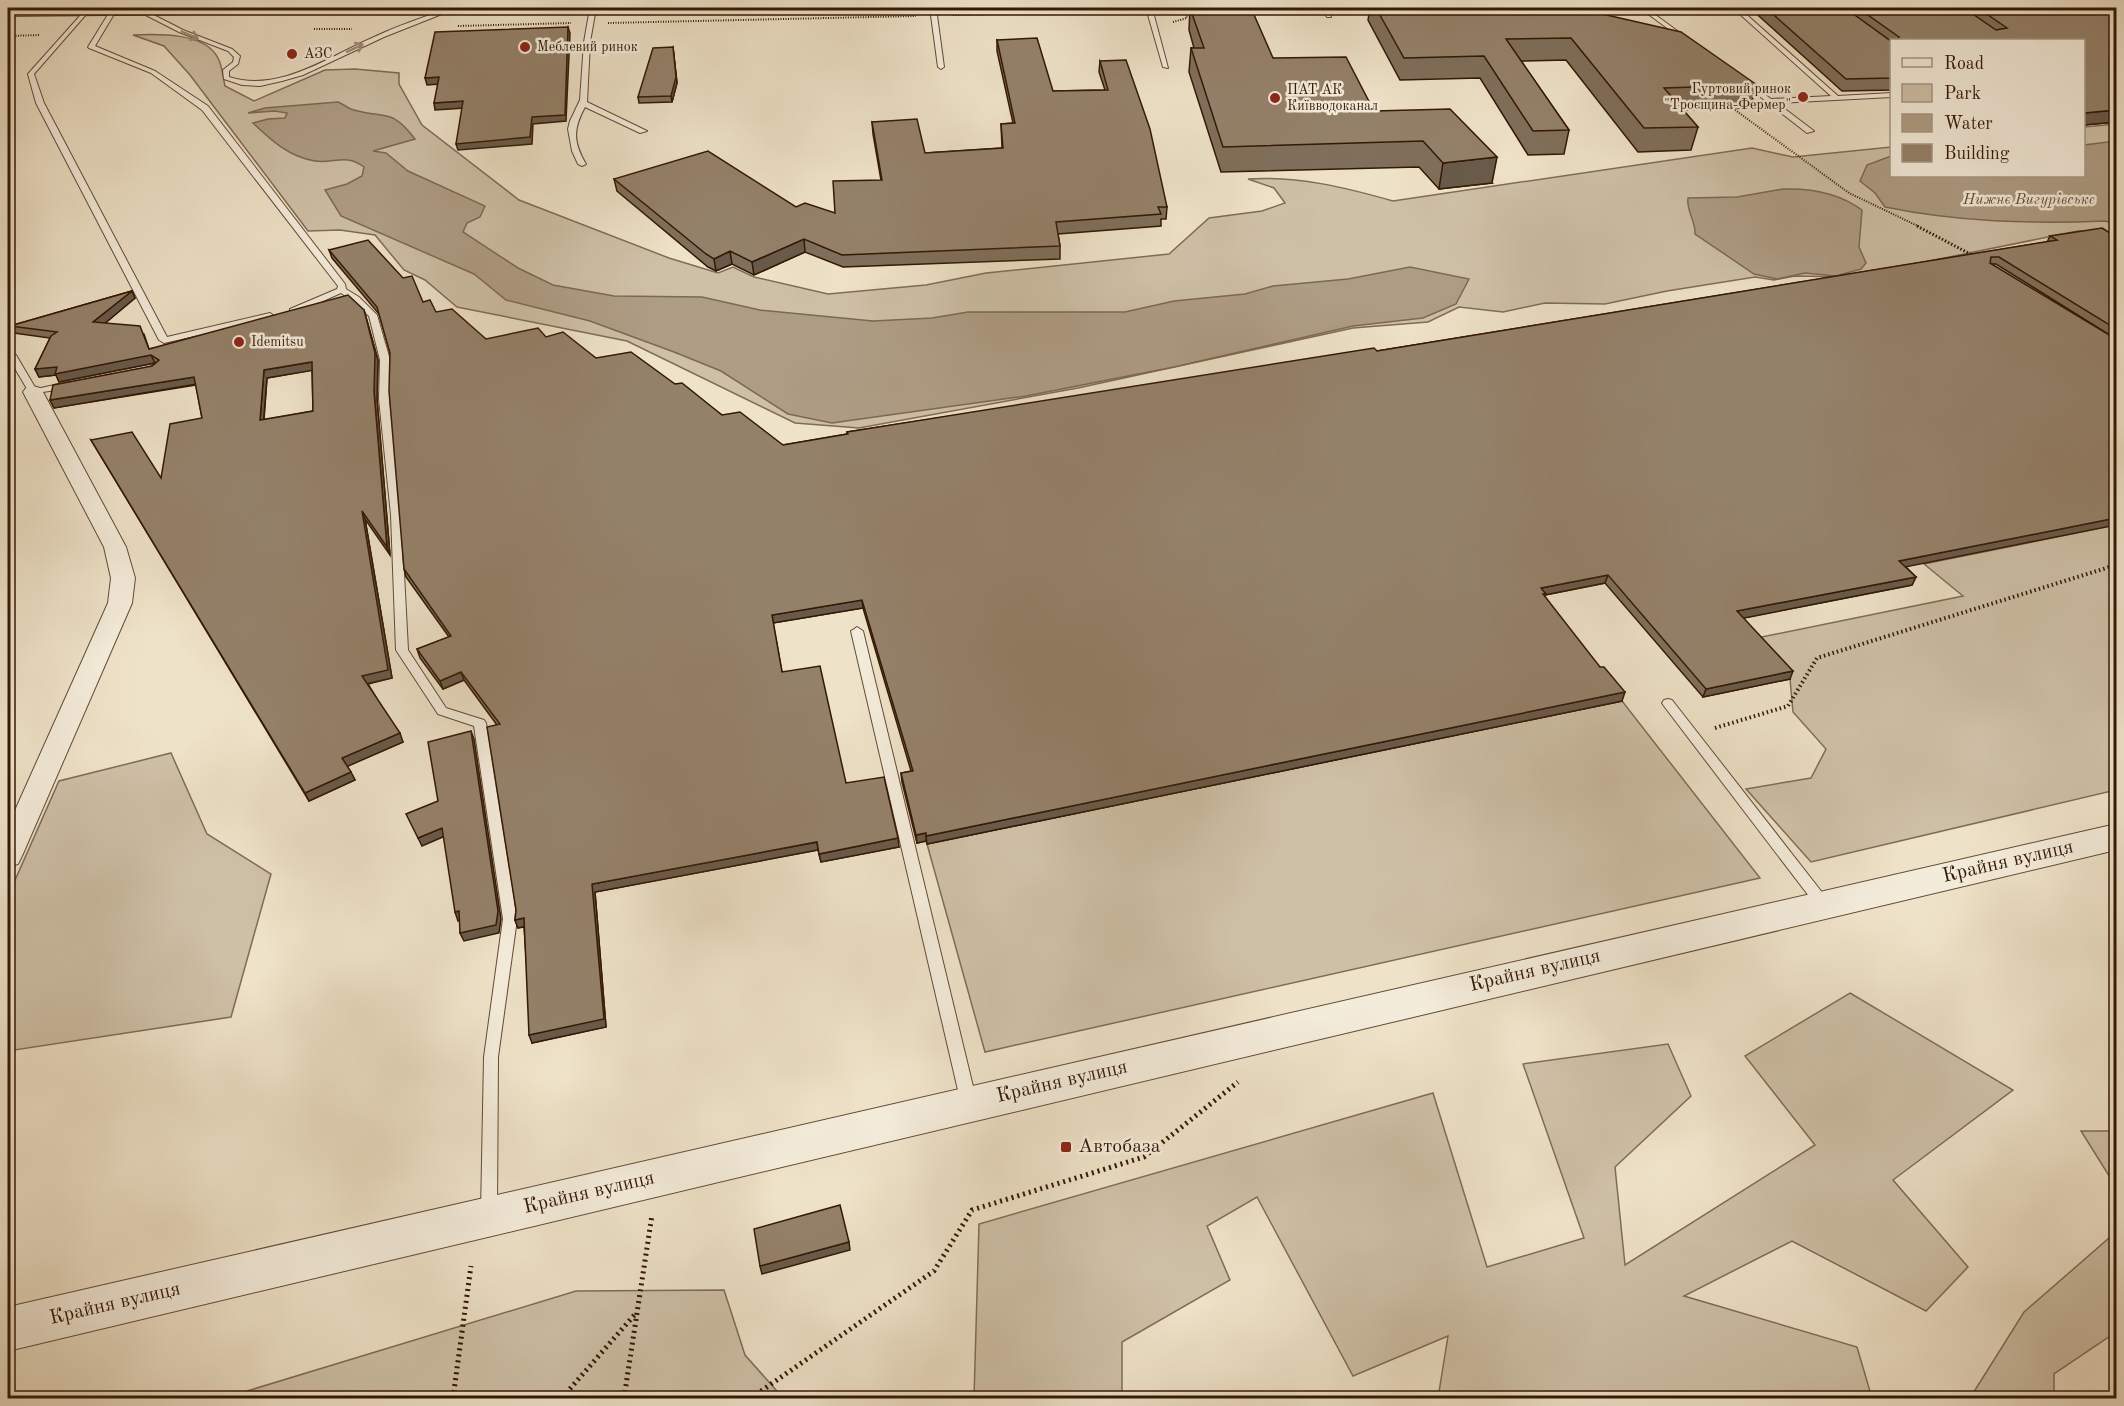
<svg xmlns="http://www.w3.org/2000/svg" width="2124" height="1406" font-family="'Old Standard TT',serif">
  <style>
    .green { fill: #cec0a7; stroke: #806c56; stroke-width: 1.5 }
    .water { fill: #ae9d85; stroke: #7d6851; stroke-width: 1.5 }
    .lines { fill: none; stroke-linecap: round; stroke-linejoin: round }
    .service-casing { stroke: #624a35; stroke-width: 2 }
    .minor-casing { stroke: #624a35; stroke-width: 2 }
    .tertiary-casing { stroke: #624a35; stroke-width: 2 }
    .path-far3 { stroke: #331804; stroke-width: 2; stroke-dasharray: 1 1.5; stroke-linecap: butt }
    .path-far2 { stroke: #331804; stroke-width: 3; stroke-dasharray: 1.5 2; stroke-linecap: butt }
    .path-far1 { stroke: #331804; stroke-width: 4; stroke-dasharray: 1.5 3; stroke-linecap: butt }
    .path { stroke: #331804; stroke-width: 5; stroke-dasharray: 2 4; stroke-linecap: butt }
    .service { fill: #f4ecdb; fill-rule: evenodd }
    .minor { fill: #f4ecdb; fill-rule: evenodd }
    .tertiary { fill: #f4ecdb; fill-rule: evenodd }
    .wall { fill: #7f6f5b; stroke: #331804; stroke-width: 1.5; fill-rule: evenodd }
    .shaded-wall { fill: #685a4a; stroke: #331804; stroke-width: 1.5 }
    .building { fill: #94816a; stroke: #331804; stroke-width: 1.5; fill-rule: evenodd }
    .oneway { stroke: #9d8d7a }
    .poi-dot { fill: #8f2418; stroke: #f4ecdb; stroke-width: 2 }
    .labels { text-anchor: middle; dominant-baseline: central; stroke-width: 5; stroke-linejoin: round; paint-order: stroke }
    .far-poi-label { font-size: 14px; fill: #331804; stroke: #f4ecdb; text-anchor: start }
    .far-water-label { font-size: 15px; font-style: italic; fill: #644d38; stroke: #f4ecdb }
    .near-street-label { font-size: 20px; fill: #331804; stroke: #f4ecdb }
    .near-poi-label { font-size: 20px; fill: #331804; stroke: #f4ecdb; text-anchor: start }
  </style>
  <rect width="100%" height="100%" fill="#eee2c8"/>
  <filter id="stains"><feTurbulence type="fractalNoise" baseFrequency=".00333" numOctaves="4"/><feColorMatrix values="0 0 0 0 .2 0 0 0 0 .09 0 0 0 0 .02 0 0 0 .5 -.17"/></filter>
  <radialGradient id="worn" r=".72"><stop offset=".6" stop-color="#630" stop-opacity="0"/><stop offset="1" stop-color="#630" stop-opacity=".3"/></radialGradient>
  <g class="green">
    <path d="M133,35C157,34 205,32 218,58C222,65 223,77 225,86L254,101L325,70L355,69L399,73V84L422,125L519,200L669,258L718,273L733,267L754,277L828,294L926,285L986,273L1169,254L1209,218L1262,211L1285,203L1274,188L1248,179C1298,176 1344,187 1393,201L1752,148L1793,157L1891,147L1892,176H2084V127L2116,124V233L2078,231L1850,277L1795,276L1774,280L1755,277L1667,291L1605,304L1545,303L1503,312L1459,307L1428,322L1353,328L1078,388L859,428L795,423L627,341L457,307L425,280L404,270L375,235L340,230L308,231L190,75L164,46Z"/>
    <polygon points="2116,525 2116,790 1811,862 1746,789 1811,778 1826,749 1793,712 1790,679 1752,639 1963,596 1924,564"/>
    <polygon points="1622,701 1760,878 985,1052 927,844"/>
    <polygon points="171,753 207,834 271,874 231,1017 8,1051 8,896 59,781"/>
    <polygon points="1850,993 2013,1090 1893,1180 1968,1267 1926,1311 1792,1241 1684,1296 1857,1347 1872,1398 1438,1398 1448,1336 1353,1376 1257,1197 1207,1226 1230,1280 1122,1342 1122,1398 974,1398 979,1224 1433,1093 1487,1267 1584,1238 1523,1064 1668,1044 1691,1096 1615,1167 1625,1265 1815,1145 1745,1056"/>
    <polygon points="2081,1131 2116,1131 2116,1187"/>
    <polygon points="2116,1232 2116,1332 2054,1374 2054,1398 1970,1398 2024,1312"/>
    <polygon points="724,1290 745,1355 783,1398 224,1398 576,1291"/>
  </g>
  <g class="water">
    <path d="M338,102C344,104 348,109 354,110C387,119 391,108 415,139L373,151L386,153L408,171L485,206L480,217L467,223L463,232L518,268L553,285L614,296L702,297L760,310L873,321L932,318L968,312H1125L1174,301L1245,294L1273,286L1348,279L1410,267L1469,279L1456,304L1423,318L1353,326L1174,367L1026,396L832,423L788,414L721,371L674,352L590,321L506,300L474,274L341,216L325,190L347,184L362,176L364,167C345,153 334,164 315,161C289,157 271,140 253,123L268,119L285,118L287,113L275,111L248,113L265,108Z"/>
    <path d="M2116,141V224L2105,221C2030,224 1958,222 1885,207L1875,193L1860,181L1867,165L1891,156L1892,176H2084V145Z"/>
    <path d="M1783,189C1811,188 1839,193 1862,210L1859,247L1866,263L1861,269L1836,276L1805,273L1777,279L1754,274L1695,234C1696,221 1686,211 1688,198L1737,197Z"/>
  </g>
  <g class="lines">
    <g class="service-casing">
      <g id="service">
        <polygon points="87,8 90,10 89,11 34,74 44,103 167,337 270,313 274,316 273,318 164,343 159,340 36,103 28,74"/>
        <polygon points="112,8 117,9 95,46 155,71 208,106 345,284 346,289 359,297 377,315 390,360 389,399 401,515 408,650 446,708 484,720 486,723 517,919 498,1057 497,1212 495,1217 489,1219 483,1217 481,1212 484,1057 503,919 474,726 438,714 396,650 391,515 379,399 380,360 369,316 353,301 341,293 296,313 290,313 290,309 337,289 338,286 202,110 151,73 89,48 88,47"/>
        <path d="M136,8H140L183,30L232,49L240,56L238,64L229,71V77C279,93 328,57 372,38C397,26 424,17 450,8H457L384,37L303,75L282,81L260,86L242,85L224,79L223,70L233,62L234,57L228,51L179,32L136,10Z"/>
        <path d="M590,8H596L590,42L587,102L647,131L640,133L585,107C573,129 573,142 586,164L582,166L578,164L572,151L568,129L570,121L580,100L584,42Z"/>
        <polygon points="930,8 936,8 944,67 941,69 938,67"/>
        <polygon points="1146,8 1152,8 1168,68 1163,67"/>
        <polygon points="1321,8 1327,8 1331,17 1327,17"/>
        <polygon points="1640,8 1646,8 1691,41 1686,42"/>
        <polygon points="1733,8 1739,8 1838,96 1892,93 1892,97 1777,103 1814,131 1807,133 1740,81 1745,80 1771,99 1831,96"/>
        <polygon points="8,354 16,355 36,389 69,382 74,385 69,388 30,394 10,360 8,360"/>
        <polygon points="857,627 863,631 977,1103 974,1108 969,1110 964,1108 961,1103 851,631"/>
        <polygon points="1668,699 1672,700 1828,900 1830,904 1828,908 1823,909 1818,908 1664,706 1662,703 1664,700"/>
      </g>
    </g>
    <g class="minor-casing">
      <polygon id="minor" points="33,386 40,388 43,392 126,547 135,578 132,603 22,856 18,864 8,867 8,826 108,603 111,578 104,547 23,392 26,388"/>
    </g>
    <g class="tertiary-casing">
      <g id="tertiary">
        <polygon points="8,8 317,8 309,13 8,16"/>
        <polygon points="2116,824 2116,850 8,1351 8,1307"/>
      </g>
    </g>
    <g class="path-far3">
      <polyline points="1247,8 1276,8"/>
      <polyline points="1595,8 1609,18"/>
      <polyline points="1169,10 1194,9"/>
      <polyline points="953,15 1131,11"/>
      <polyline points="1173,22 1187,18 1185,10"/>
      <polyline points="608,23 916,16"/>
      <polyline points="458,26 571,23"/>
      <polyline points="314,29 352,29"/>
      <polyline points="8,36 40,35"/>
      <polyline points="1731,107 1849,193 1920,227"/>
    </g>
    <polyline class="path-far2" points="1917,226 1974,256"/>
    <polyline class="path-far1" points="1715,728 1788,706 1817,658 2116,565"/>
    <g class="path">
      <polyline points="453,1398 471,1266"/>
      <polyline points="562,1398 636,1313"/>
      <polyline points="624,1398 652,1215"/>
      <polyline points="751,1398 934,1271 972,1210 1144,1157 1238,1082"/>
    </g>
    <use href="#service" class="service"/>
    <use href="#minor" class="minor"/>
    <use href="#tertiary" class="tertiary"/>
  </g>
  <g class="wall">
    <polygon points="1190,8 1273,58 1374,111 1492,183 1439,189 1419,167 1221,172 1189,72 1191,48 1194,48 1189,30"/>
    <polygon points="1370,8 1548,8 1553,14 1757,85 1750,108 1683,110 1698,127 1691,150 1638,152 1566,60 1521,61 1569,130 1564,154 1528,155 1480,78 1400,80 1368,20"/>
    <polygon points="1750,8 2116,8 2116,122 2084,125 2084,40 1892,40 1892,90 1842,91"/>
    <polygon points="997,40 1053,91 1105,90 1099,72 1100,61 1167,207 1166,219 1161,219 1161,226 1058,234 1060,246 1060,259 843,267 805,252 754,275 732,264 716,271 708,267 617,191 614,179 835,213 881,180 873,134 872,122 925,153 1002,148 1001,124 1013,123 997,51"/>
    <polygon points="673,47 677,83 672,102 639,103 638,97"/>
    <polygon points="2113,235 2116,235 2116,339 1996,264 1992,264 1906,567 1916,577 1912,585 1743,618 1790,679 1703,697 1605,583 1545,595 1545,597 1622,701 927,844 926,841 917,843 902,782 901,773 911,771 863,608 773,623 782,672 846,783 899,847 821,862 818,850 595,892 606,1027 532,1043 524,927 518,928 515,920 516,910 497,725 464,680 443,689 420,658 417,649 449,637 406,577 404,569 390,353 379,314 332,258 329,250 423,302 436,312 486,339 546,337 596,358 675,384 722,415 783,445 847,434 847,432 1377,351 2047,242 2050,236"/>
    <path d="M132,291L135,298L105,323L144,334L149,349L364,310L378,360L377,399L390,555L365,519L392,678L368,684L403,742L347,766L355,780L309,801L91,440L161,478L202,418L196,385L54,408L50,400L152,366L155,363L59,382L56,375L39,377L35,369L50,338L14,333L10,326ZM312,370L313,411L264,420L267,378Z"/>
  </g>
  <g class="shaded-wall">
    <polygon points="568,27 570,33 566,121 533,124 532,144 458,150 456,144 532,117"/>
    <polygon points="673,47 677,83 672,102 671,96"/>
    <polygon points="439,77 440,84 427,85 425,78"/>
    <polygon points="463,101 465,108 435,110 434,103"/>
    <polygon points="2116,110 2116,122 2084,125 2084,113"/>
    <polygon points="1497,157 1492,183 1439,189 1443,163"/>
    <polygon points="804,239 805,252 754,275 752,262"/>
    <polygon points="730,251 732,264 716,271 714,259"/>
    <polygon points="132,291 135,298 97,330 93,322"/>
    <polygon points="364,310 378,360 377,399 390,555 387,547 374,392"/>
    <polygon points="151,355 155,363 59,382 56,375 39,377 35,369"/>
    <polygon points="312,362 315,370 267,378 263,428 260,420 264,370"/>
    <polygon points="194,377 197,384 54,408 50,400"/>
    <polygon points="362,511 365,519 392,678 366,684 362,676"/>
    <polygon points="2116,518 2116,525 1895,569 1899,561"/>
    <polygon points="1608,575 1605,583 1545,595 1544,602 1541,588"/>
    <polygon points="1916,577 1912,585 1734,620 1737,611"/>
    <polygon points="862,600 863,608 773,623 772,615"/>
    <polygon points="1793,671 1790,679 1703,697 1706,689"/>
    <polygon points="461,672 464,680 443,689 440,681"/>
    <polygon points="1625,692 1622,701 927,844 926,836"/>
    <polygon points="471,731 474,739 501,919 499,933 464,941 460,933"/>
    <polygon points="400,733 403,742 346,767 342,758"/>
    <polygon points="351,772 355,780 309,801 305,793"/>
    <polygon points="442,828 445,836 422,846 418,838"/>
    <polygon points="926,833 926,841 917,843 916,835"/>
    <polygon points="898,838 899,847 821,862 819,854"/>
    <polygon points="817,842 818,850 595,892 606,1027 532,1043 529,1035 592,884"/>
    <polygon points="459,911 463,919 458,921 455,912"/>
    <polygon points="524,918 527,926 518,928 515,920"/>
    <polygon points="849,1242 850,1250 762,1274 760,1266"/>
  </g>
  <g class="building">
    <polygon points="1190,8 1251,8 1273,58 1346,57 1374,111 1450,109 1497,157 1443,163 1423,141 1223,147 1191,48 1204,48"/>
    <polygon points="1376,8 1548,8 1553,14 1598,13 1681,32 1757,85 1664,88 1698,127 1644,128 1571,38 1506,39 1569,130 1533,131 1484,56 1404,58"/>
    <polygon points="1766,8 1845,8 1892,42 1892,78 1846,79"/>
    <polygon points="1858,8 1964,8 1996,30 2007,28 1978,8 2116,8 2116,110 2084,113 2084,40 1898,40 1899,37"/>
    <polygon points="568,27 565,115 532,117 530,137 456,144 463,101 434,103 439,77 425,78 435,32"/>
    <polygon points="1037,38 1053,91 1108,90 1100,61 1126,60 1150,129 1167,207 1158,207 1161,214 1056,222 1060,246 842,255 804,239 752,262 730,251 714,259 706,254 614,179 708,151 796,207 805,203 835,213 833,181 882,180 872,122 917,119 925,153 1003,148 1001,124 1015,123 997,40"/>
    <polygon points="673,47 676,77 671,96 638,97 653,48"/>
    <polygon points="2102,228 2113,235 2116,235 2116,329 1999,257 1991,257 1990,263 2116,339 2116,518 1899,561 1916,577 1737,611 1793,671 1706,689 1608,575 1541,588 1546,594 1543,594 1600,667 1604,667 1625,692 926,836 926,833 916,835 901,773 913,771 862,600 772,615 782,672 820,666 846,783 884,777 898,838 819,854 817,842 592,884 604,1019 529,1035 524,918 515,920 516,910 487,727 500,724 461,672 440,681 417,649 451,636 404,569 389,391 390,353 377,307 329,250 368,240 403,278 412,276 423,302 430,300 436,312 452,309 486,339 538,328 546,337 563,332 596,358 631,352 675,384 682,383 722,415 740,412 783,445 848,434 847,432 1374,348 1377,351 2057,240 2050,236"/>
    <path d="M132,291L93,322L140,326L149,349L348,295L364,310L375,353L374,392L387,547L362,511L388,670L362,676L400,733L342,758L351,772L305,793L91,440L132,432L161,478L170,424L202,418L194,377L50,400L53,385L152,366L159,360L151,355L55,374L57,367L35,369L51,336L57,332L10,326ZM312,362L313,411L260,420L264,370Z"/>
    <polygon points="471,731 498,911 496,925 460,933 459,911 455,912 442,828 418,838 406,814 438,801 428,742"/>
    <polygon points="840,1205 849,1242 760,1266 754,1229"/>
  </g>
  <defs><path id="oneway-shaft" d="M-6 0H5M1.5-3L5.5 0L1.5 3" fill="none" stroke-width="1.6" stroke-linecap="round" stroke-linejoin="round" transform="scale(1.5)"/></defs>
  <g class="oneway">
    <use href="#oneway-shaft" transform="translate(190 35) rotate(23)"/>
    <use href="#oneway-shaft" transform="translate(355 48) rotate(-25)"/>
  </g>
  <g class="poi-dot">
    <circle cx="525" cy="47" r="6"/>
    <circle cx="292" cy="54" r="6"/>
    <circle cx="1803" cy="97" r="6"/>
    <circle cx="1275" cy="98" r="6"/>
    <circle cx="239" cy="342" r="6"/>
    <rect x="1060" y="1141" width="12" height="12" rx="3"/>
  </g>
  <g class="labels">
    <g class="far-poi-label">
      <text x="537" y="47">Меблевий ринок</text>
      <text x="304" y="54">АЗС</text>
      <text x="1791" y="89" text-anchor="end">Гуртовий ринок<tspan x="1791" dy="16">"Троєщина-Фермер"</tspan></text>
      <text x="1287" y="90">ПАТ АК<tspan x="1287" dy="16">Київводоканал</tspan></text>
      <text x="251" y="342">Idemitsu</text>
    </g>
    <g class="far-water-label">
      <text x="2029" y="200">Нижнє Вигурівське</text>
    </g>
    <g class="near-street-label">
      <text transform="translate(2008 862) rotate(-13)">Крайня вулиця</text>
      <text transform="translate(1535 971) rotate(-13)">Крайня вулиця</text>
      <text transform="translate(1062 1082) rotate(-13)">Крайня вулиця</text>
      <text transform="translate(589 1193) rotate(-13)">Крайня вулиця</text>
      <text transform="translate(115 1304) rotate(-13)">Крайня вулиця</text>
    </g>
    <g class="near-poi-label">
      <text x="1078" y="1147">Автобаза</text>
    </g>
  </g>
  <rect width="2124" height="1406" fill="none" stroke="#eee2c8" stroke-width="30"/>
  <rect x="9" y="9" width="2106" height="1388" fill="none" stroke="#331804" stroke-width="3"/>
  <rect x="15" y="15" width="2094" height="1376" fill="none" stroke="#331804" stroke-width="1.5"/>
  <rect x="1890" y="39" width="195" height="138" fill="#f4ecdb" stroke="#a79785" stroke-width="1.5"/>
  <rect x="1902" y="58" width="30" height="9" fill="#f4ecdb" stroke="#a79785" stroke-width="1.5"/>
  <text x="1944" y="69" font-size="18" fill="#331804">Road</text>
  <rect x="1902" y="84" width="30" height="18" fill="#cec0a7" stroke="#a79785" stroke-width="1.5"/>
  <text x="1944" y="99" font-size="18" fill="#331804">Park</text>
  <rect x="1902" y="114" width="30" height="18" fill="#ae9d85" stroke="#a79785" stroke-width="1.5"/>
  <text x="1944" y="129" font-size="18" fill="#331804">Water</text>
  <rect x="1902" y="144" width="30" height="18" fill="#94816a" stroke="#a79785" stroke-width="1.5"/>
  <text x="1944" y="159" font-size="18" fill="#331804">Building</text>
  <rect width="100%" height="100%" filter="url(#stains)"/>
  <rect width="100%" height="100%" fill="url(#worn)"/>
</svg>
